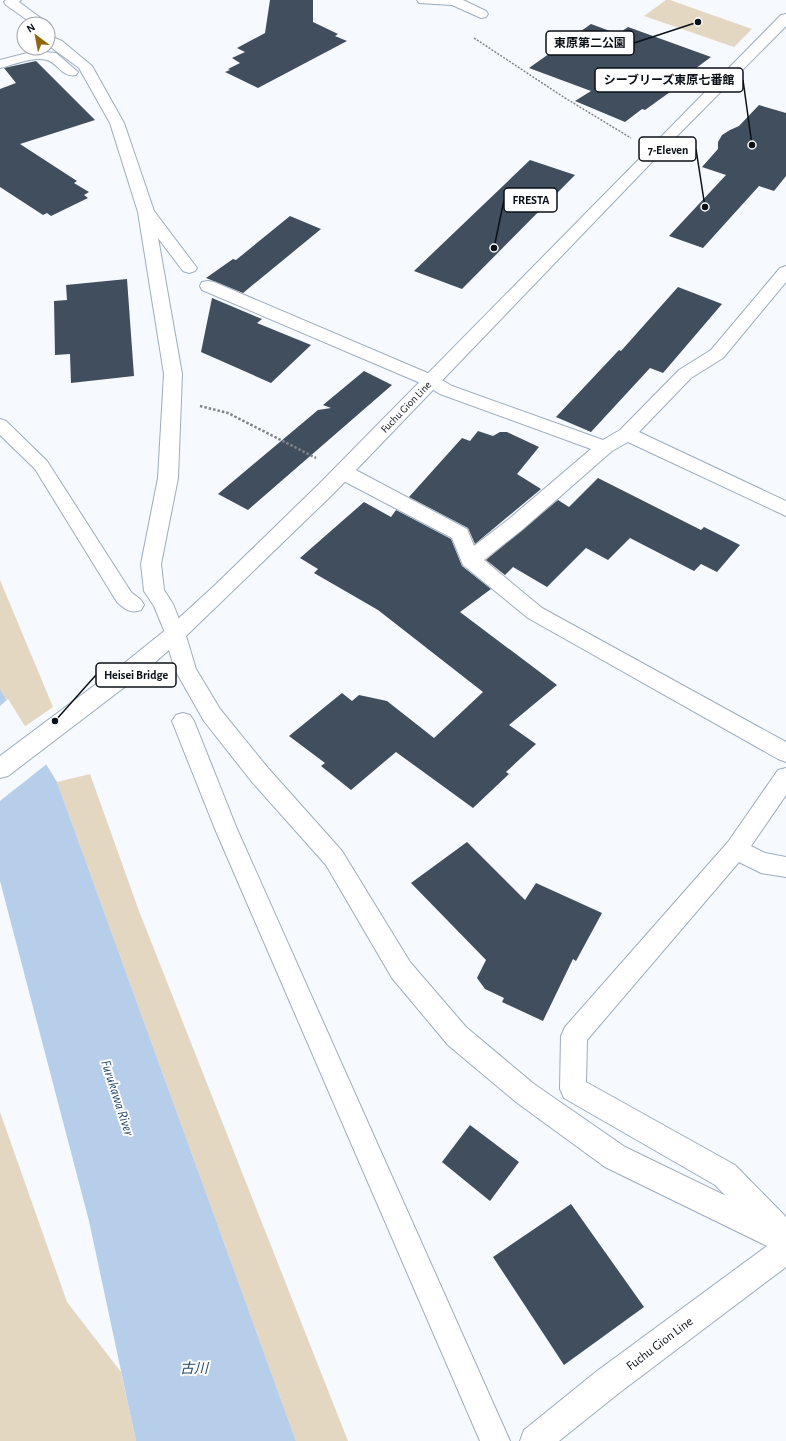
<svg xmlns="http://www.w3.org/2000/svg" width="786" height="1441" font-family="'Alegreya Sans','Noto Sans JP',sans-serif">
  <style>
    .green { fill: #e4d7c2 }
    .water { fill: #b6cee9 }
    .pier { fill: #f6f9fd }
    .building { fill: #404e5e }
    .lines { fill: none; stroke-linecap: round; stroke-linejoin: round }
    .lane-casing { stroke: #9cacbf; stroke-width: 2 }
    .street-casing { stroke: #9cacbf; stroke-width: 2 }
    .secondary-casing { stroke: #9cacbf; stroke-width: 2 }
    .path-far1 { stroke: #80848a; stroke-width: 1.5; stroke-dasharray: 2 1.5; stroke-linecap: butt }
    .path { stroke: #80848a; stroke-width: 2.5; stroke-dasharray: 2.5 2; stroke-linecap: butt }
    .lane { fill: #fff; fill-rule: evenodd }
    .street { fill: #fff; fill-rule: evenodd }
    .secondary { fill: #fff; fill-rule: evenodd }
    .labels { text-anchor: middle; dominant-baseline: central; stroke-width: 4; stroke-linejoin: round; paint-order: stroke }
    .street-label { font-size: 11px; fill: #0b1017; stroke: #fff }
    .near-street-label { font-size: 13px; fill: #0b1017; stroke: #fff }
    .near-water-label { font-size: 14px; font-style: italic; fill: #26496f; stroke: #fff }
    .leader { fill: none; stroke: #0b1017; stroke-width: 1.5 }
    .callout-dot { fill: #0b1017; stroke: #fff; stroke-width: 1.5 }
    .callout { fill: #fff; stroke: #0b1017; stroke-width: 1.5 }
    .callout-label { font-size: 12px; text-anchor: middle; font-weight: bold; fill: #0b1017 }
  </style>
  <rect width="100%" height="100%" fill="#f6f9fd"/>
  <g class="green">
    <polygon points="666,0 670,0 752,29 734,47 644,16"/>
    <polygon points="0,580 53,707 24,727 0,689"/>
    <polygon points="90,774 139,911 348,1441 296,1441 57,782"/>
    <polygon points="0,1112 67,1302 121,1372 136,1441 0,1441"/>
  </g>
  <polygon class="water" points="0,689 57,782 296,1441 136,1441 89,1221 0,881"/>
  <polygon class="pier" points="8,699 48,763 0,801 0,706"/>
  <g class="building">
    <polygon points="270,0 313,0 313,22 338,34 335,36 347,41 258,88 225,72 230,70 228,69 240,63 232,58 245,52 237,48 265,33"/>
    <polygon points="591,24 618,34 628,27 711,57 680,80 684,82 645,110 642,109 625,122 575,101 591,91 529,68"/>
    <polygon points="36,61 95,120 20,144 77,181 74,183 89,192 84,195 88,198 51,216 47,213 43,215 0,187 0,89 16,83 4,68"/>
    <polygon points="759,105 786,113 786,176 774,191 759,186 703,248 669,236 726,175 702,167 718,149 718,142 722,135 730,130 739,126"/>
    <polygon points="530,160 575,175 462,289 414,271"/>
    <polygon points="290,216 321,229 243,293 206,278 233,259 236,260"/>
    <polygon points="127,279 134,376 71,383 70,354 55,355 54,301 67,300 66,285"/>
    <polygon points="678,287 722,304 663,373 650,368 591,432 556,417 619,350 621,351"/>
    <polygon points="212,298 262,319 257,323 311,345 271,383 201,352"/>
    <polygon points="364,371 392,385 248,510 218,494 318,410 331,408 323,405"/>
    <polygon points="478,431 493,436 500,432 507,432 539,447 517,474 541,489 475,544 468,528 409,497 462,438 470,441"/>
    <polygon points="598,478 701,530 704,527 740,545 717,572 701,564 694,571 630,538 608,560 586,548 547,587 513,567 505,575 486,560 558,500 569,507"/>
    <polygon points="364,502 391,517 396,510 451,539 462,566 491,589 460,612 557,685 509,725 536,744 506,772 509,774 473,808 396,752 351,790 321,766 325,763 289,736 342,693 352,701 359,695 387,701 434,738 483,692 378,610 314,573 318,569 300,558"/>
    <polygon points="467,842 525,900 536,883 602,913 576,961 573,959 543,1021 502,1002 504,998 485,989 477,978 486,960 411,883"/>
    <polygon points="470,1125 519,1162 490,1201 442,1162"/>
    <polygon points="571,1204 644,1307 564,1365 493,1257"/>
  </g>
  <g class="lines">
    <g class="lane-casing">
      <g id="lane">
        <path d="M0,419L6,421L47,461L131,592L141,600L144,605L141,610C130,614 125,609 117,602L35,469L0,435Z"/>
        <polygon points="183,713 190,715 194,721 237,829 510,1441 480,1441 215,829 172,721 176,715"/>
      </g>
    </g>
    <g class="street-casing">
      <g id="street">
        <polygon points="6,0 21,0 19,2 49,24 33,24 6,5 4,2"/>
        <polygon points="417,0 463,0 486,11 488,14 486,17 481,18 452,5 419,3"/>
        <polygon points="48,35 62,41 92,66 124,123 154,211 197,268 195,271 189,273 183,271 158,238 182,374 178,478 161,564 164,590 173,604 185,634 182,640 175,642 168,640 154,606 144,591 141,564 158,478 164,374 138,212 110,123 79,68 48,45"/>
        <path d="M35,51L56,53L78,72L76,75C62,78 58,63 47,60C33,56 13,65 0,68V60Z"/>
        <polygon points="786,266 786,282 723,358 691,378 639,432 786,501 786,516 628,442 612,451 523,529 484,560 542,608 786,742 786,762 778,759 528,618 463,565 452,538 336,477 334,472 336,467 343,465 350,467 467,529 474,546 509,519 591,449 440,394 425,385 202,290 200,286 202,282 208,281 214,282 437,377 452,386 603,440 620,430 679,370 711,350 780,268"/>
        <polygon points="786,768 786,795 751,846 765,853 786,857 786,877 761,873 739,862 587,1040 586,1082 735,1165 786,1217 786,1251 776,1247 715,1185 564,1098 560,1089 561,1036 565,1027 728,842 778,770"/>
      </g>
    </g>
    <g class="secondary-casing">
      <polygon id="secondary" points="786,14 786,26 674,139 333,494 186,636 196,669 220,709 268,768 342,851 410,962 466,1027 534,1084 625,1147 786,1225 786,1267 619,1393 559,1441 520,1441 524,1430 597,1371 767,1246 605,1167 516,1102 448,1045 392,978 326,865 252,782 204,721 175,670 169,650 143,673 8,776 0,778 0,756 127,661 168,628 214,586 319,484 781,15"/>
    </g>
    <polyline class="path-far1" points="474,38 565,98 631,138"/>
    <polyline class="path" points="200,406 228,413 316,458"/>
    <use href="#lane" class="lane"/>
    <use href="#street" class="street"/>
    <use href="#secondary" class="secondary"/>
  </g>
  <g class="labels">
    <g class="street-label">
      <text transform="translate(406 407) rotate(-46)">Fuchu Gion Line</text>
    </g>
    <g class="near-street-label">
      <text transform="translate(660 1344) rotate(-37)">Fuchu Gion Line</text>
    </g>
    <g class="near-water-label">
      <text transform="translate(117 1098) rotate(72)">Furukawa River</text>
      <text x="194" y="1369">古川</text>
    </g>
  </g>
  <path class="leader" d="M698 22L634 43M752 145L743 80M705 207L696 149M494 248L504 200M55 721L96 675"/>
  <g class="callout-dot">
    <circle cx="698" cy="22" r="4"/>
    <circle cx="752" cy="145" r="4"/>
    <circle cx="705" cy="207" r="4"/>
    <circle cx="494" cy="248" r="4"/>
    <circle cx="55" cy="721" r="4"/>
  </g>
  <g class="callout">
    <rect x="546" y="31" width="88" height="24" rx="4"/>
    <rect x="595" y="68" width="148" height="24" rx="4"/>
    <rect x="639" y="137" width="57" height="24" rx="4"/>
    <rect x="504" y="188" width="53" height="24" rx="4"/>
    <rect x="96" y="663" width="80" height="24" rx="4"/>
  </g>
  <g class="callout-label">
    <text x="590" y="47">東原第二公園</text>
    <text x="669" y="84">シーブリーズ東原七番館</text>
    <text x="668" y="154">7-Eleven</text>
    <text x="531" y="204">FRESTA</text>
    <text x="136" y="679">Heisei Bridge</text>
  </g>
  <g transform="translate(36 36) rotate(328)"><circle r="19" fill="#ffffff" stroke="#9d9fa2"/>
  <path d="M0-3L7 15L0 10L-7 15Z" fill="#90670e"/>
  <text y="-6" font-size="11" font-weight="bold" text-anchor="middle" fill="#0b1017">N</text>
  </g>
</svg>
